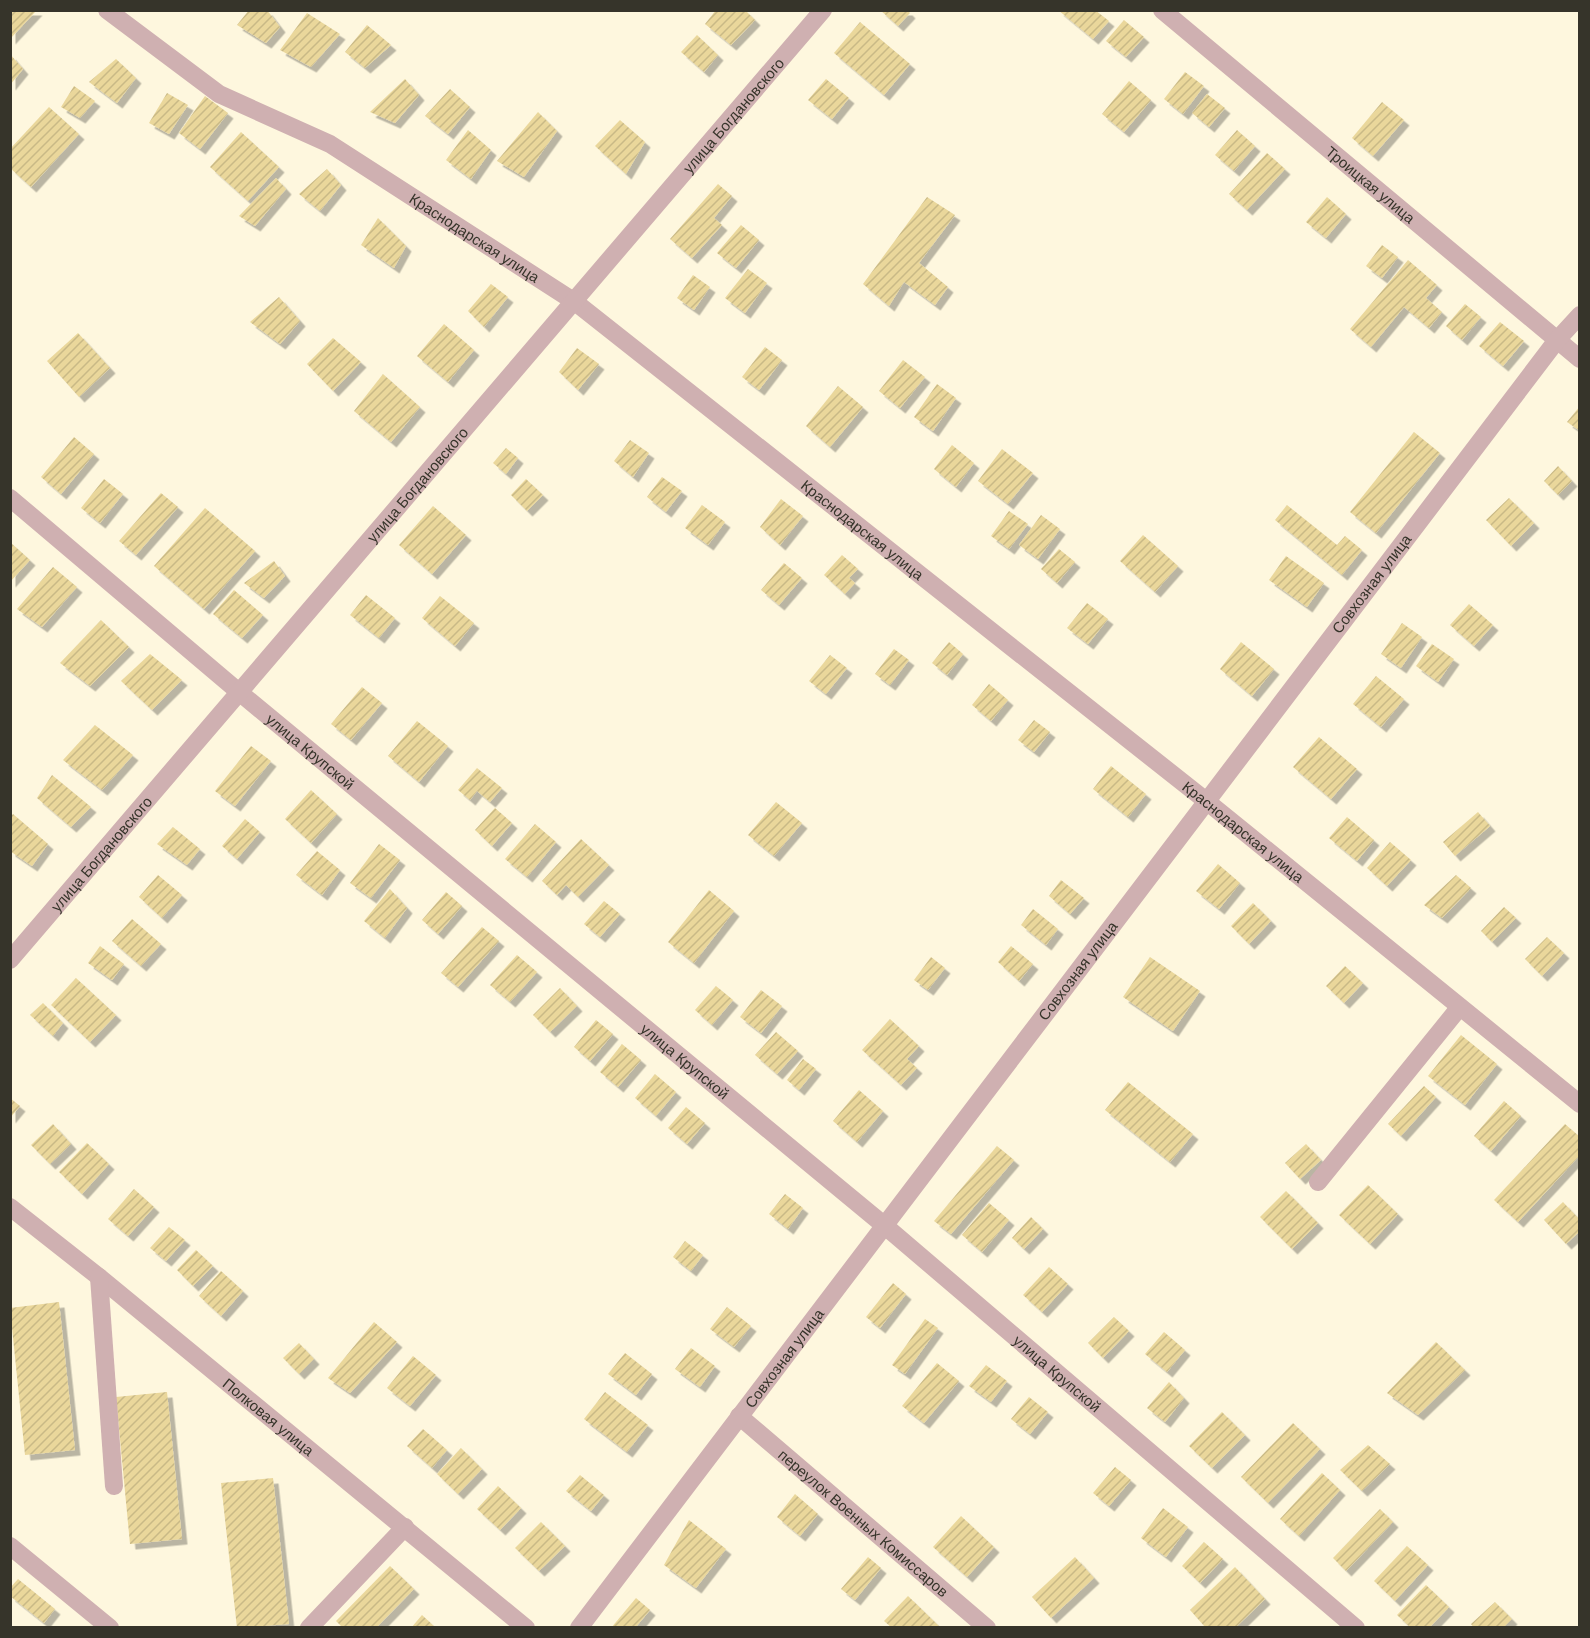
<svg xmlns="http://www.w3.org/2000/svg" width="1590" height="1638" font-family="Helvetica,sans-serif">
  <style>
    .building { fill: url(#building-hatch); filter: url(#shadow) }
    .lines { fill: none; stroke-linecap: round; stroke-linejoin: round }
    .minor { stroke: #cfb0b1; stroke-width: 18 }
    .labels { text-anchor: middle; dominant-baseline: central; stroke-width: 4.5; stroke-linejoin: round; paint-order: stroke }
    .street-label { font-size: 15px; fill: #36342a; stroke: #fff }
  </style>
  <defs>
    <pattern id="building-hatch" width="6" height="6" patternUnits="userSpaceOnUse" patternTransform="scale(1.5)"><rect width="6" height="6" fill="#ead79b"/><path d="M-1 1l2-2M0 6l6-6M5 7l2-2" fill="none" stroke="#c9b986"/></pattern>
    <filter id="shadow"><feDropShadow dx="5.5" dy="5.5" stdDeviation="0" flood-color="#0004"/></filter>
  </defs>
  <rect width="100%" height="100%" fill="#fef7de"/>
  <g class="building">
    <polygon points="10,10 37,10 10,39"/>
    <polygon points="249,10 267,10 280,27 266,43 237,25"/>
    <polygon points="716,10 745,10 755,20 731,45 705,24"/>
    <polygon points="880,10 907,10 910,13 898,26"/>
    <polygon points="1058,10 1095,10 1109,21 1093,39"/>
    <polygon points="307,13 340,34 311,67 280,50"/>
    <polygon points="1124,20 1144,37 1126,57 1106,41"/>
    <polygon points="860,22 910,64 884,95 834,53"/>
    <polygon points="367,25 391,45 365,68 345,52"/>
    <polygon points="697,35 718,55 704,72 681,52"/>
    <polygon points="10,54 23,69 10,85"/>
    <polygon points="116,59 136,78 117,103 89,82"/>
    <polygon points="1185,72 1204,86 1183,114 1164,99"/>
    <polygon points="405,79 419,95 395,123 370,112"/>
    <polygon points="826,79 849,98 832,119 808,100"/>
    <polygon points="1129,81 1151,100 1124,132 1102,114"/>
    <polygon points="74,86 95,101 80,118 61,107"/>
    <polygon points="450,89 470,107 448,134 425,116"/>
    <polygon points="167,93 188,105 169,134 149,123"/>
    <polygon points="1207,94 1225,108 1209,127 1192,113"/>
    <polygon points="205,96 228,113 200,149 179,133"/>
    <polygon points="1382,102 1404,120 1373,156 1352,138"/>
    <polygon points="49,107 79,134 31,187 10,168 10,149"/>
    <polygon points="538,112 557,131 524,177 497,161"/>
    <polygon points="620,120 645,142 626,174 595,146"/>
    <polygon points="468,130 491,150 471,179 446,160"/>
    <polygon points="1237,130 1255,146 1234,171 1215,155"/>
    <polygon points="241,132 279,167 248,201 210,167"/>
    <polygon points="1267,153 1285,169 1247,210 1229,194"/>
    <polygon points="327,169 341,185 320,211 299,194"/>
    <polygon points="276,178 286,189 255,226 239,216"/>
    <polygon points="718,184 732,196 714,218 722,225 692,258 670,239"/>
    <polygon points="927,197 955,215 919,263 948,287 935,305 904,282 889,306 863,284"/>
    <polygon points="1327,197 1346,214 1326,238 1306,222"/>
    <polygon points="378,218 406,246 394,268 361,245"/>
    <polygon points="741,225 759,240 736,268 717,253"/>
    <polygon points="1382,245 1398,257 1382,278 1366,266"/>
    <polygon points="1408,260 1437,285 1426,298 1442,312 1429,328 1404,307 1371,347 1350,329"/>
    <polygon points="748,269 767,283 745,313 725,298"/>
    <polygon points="693,275 710,287 694,310 677,298"/>
    <polygon points="491,284 508,297 484,327 468,311"/>
    <polygon points="279,297 300,321 280,344 250,322"/>
    <polygon points="1465,304 1481,317 1462,340 1446,326"/>
    <polygon points="1500,322 1524,341 1503,366 1479,346"/>
    <polygon points="444,324 474,350 448,382 417,356"/>
    <polygon points="78,333 110,368 79,397 47,361"/>
    <polygon points="333,338 361,362 333,391 307,364"/>
    <polygon points="765,347 782,360 759,390 742,377"/>
    <polygon points="577,348 599,364 578,390 559,372"/>
    <polygon points="903,360 925,377 900,408 879,391"/>
    <polygon points="383,374 420,407 391,442 354,411"/>
    <polygon points="937,384 956,398 933,431 914,417"/>
    <polygon points="838,386 863,407 830,447 806,426"/>
    <polygon points="1580,406 1580,431 1567,422"/>
    <polygon points="1414,432 1440,453 1376,533 1350,512"/>
    <polygon points="74,437 94,454 61,494 41,477"/>
    <polygon points="630,440 649,453 633,477 614,461"/>
    <polygon points="952,445 974,463 956,487 934,469"/>
    <polygon points="506,448 518,458 506,474 493,463"/>
    <polygon points="1002,449 1033,473 1008,504 978,481"/>
    <polygon points="1558,466 1572,481 1558,495 1544,481"/>
    <polygon points="662,477 682,491 666,512 647,497"/>
    <polygon points="104,479 123,494 100,523 81,508"/>
    <polygon points="526,479 543,495 527,511 511,495"/>
    <polygon points="161,493 178,507 136,555 119,541"/>
    <polygon points="1509,498 1534,523 1511,546 1486,520"/>
    <polygon points="781,499 803,516 780,545 760,527"/>
    <polygon points="702,505 725,522 708,545 685,528"/>
    <polygon points="1287,505 1337,545 1345,536 1362,550 1342,575 1275,520"/>
    <polygon points="433,506 466,535 432,574 399,545"/>
    <polygon points="205,508 255,551 204,609 154,566"/>
    <polygon points="1009,511 1028,524 1009,549 991,536"/>
    <polygon points="1041,515 1060,529 1038,559 1019,545"/>
    <polygon points="1143,535 1178,566 1155,592 1120,561"/>
    <polygon points="10,542 30,560 10,582"/>
    <polygon points="1059,549 1075,562 1057,583 1041,569"/>
    <polygon points="842,555 858,569 849,578 855,583 845,594 824,575"/>
    <polygon points="1286,556 1324,583 1307,607 1269,580"/>
    <polygon points="274,561 285,576 264,598 244,583"/>
    <polygon points="784,563 802,578 779,605 761,590"/>
    <polygon points="53,567 77,587 42,627 17,609"/>
    <polygon points="234,590 263,615 242,638 213,614"/>
    <polygon points="366,595 395,618 379,638 350,615"/>
    <polygon points="440,596 474,623 455,646 422,618"/>
    <polygon points="1087,603 1108,619 1088,644 1067,628"/>
    <polygon points="1469,604 1493,625 1474,646 1450,625"/>
    <polygon points="101,620 129,647 90,686 60,663"/>
    <polygon points="1402,623 1422,637 1401,668 1381,654"/>
    <polygon points="949,642 963,654 947,675 932,663"/>
    <polygon points="1241,642 1274,669 1252,696 1220,669"/>
    <polygon points="1432,644 1454,659 1438,682 1416,666"/>
    <polygon points="894,649 909,660 890,685 875,674"/>
    <polygon points="150,654 182,680 152,710 121,681"/>
    <polygon points="830,655 847,668 826,694 809,681"/>
    <polygon points="1376,676 1404,699 1381,727 1353,704"/>
    <polygon points="989,684 1008,700 991,721 972,705"/>
    <polygon points="362,687 382,703 351,740 331,724"/>
    <polygon points="1034,720 1050,732 1034,752 1018,740"/>
    <polygon points="417,721 448,746 419,782 388,756"/>
    <polygon points="95,725 133,755 102,790 63,760"/>
    <polygon points="1319,737 1357,769 1331,799 1293,767"/>
    <polygon points="251,746 271,761 235,806 215,791"/>
    <polygon points="1111,766 1146,794 1128,817 1093,789"/>
    <polygon points="477,768 502,788 490,802 477,791 470,800 458,790"/>
    <polygon points="52,775 91,807 71,827 37,798"/>
    <polygon points="311,790 337,814 311,843 285,819"/>
    <polygon points="776,802 802,823 774,856 748,835"/>
    <polygon points="495,808 512,823 492,846 475,830"/>
    <polygon points="1478,812 1490,826 1455,856 1443,842"/>
    <polygon points="13,814 48,844 32,866 10,851 10,817"/>
    <polygon points="1347,817 1374,840 1357,861 1329,838"/>
    <polygon points="245,819 260,832 237,859 222,846"/>
    <polygon points="535,824 556,842 527,877 505,859"/>
    <polygon points="173,827 200,849 187,865 157,844"/>
    <polygon points="581,839 609,865 578,897 566,885 557,895 542,881"/>
    <polygon points="1390,842 1411,860 1387,886 1367,868"/>
    <polygon points="379,844 400,860 371,898 350,883"/>
    <polygon points="317,851 340,870 322,895 296,875"/>
    <polygon points="1218,864 1240,883 1219,909 1196,891"/>
    <polygon points="158,875 182,895 162,918 139,897"/>
    <polygon points="1456,875 1471,888 1442,918 1424,905"/>
    <polygon points="1061,880 1084,898 1070,914 1049,896"/>
    <polygon points="390,889 407,908 385,938 364,921"/>
    <polygon points="709,890 734,911 694,963 668,942"/>
    <polygon points="446,892 462,906 438,934 422,920"/>
    <polygon points="604,901 620,914 600,937 584,924"/>
    <polygon points="1253,903 1271,921 1249,944 1231,926"/>
    <polygon points="1504,907 1516,918 1492,942 1481,931"/>
    <polygon points="1033,909 1058,929 1046,945 1021,925"/>
    <polygon points="132,919 161,944 141,966 112,941"/>
    <polygon points="482,927 499,941 458,987 441,973"/>
    <polygon points="1547,937 1564,953 1542,976 1525,959"/>
    <polygon points="100,946 124,964 112,980 88,963"/>
    <polygon points="1011,946 1033,964 1019,981 998,962"/>
    <polygon points="517,955 537,972 510,1002 490,985"/>
    <polygon points="931,957 945,968 928,990 914,980"/>
    <polygon points="1150,957 1200,991 1173,1031 1123,997"/>
    <polygon points="1345,966 1363,983 1344,1003 1326,986"/>
    <polygon points="76,978 116,1015 90,1042 51,1005"/>
    <polygon points="716,986 733,1000 712,1025 695,1010"/>
    <polygon points="560,988 577,1006 550,1032 533,1015"/>
    <polygon points="761,990 782,1006 761,1033 740,1017"/>
    <polygon points="43,1003 63,1023 53,1036 30,1015"/>
    <polygon points="890,1019 919,1046 907,1059 917,1068 901,1085 862,1050"/>
    <polygon points="596,1020 613,1034 590,1061 574,1047"/>
    <polygon points="776,1032 798,1051 777,1074 755,1055"/>
    <polygon points="1461,1035 1497,1064 1465,1105 1428,1076"/>
    <polygon points="622,1044 641,1060 618,1087 600,1072"/>
    <polygon points="803,1059 816,1069 799,1090 787,1080"/>
    <polygon points="655,1074 676,1092 656,1116 635,1098"/>
    <polygon points="1128,1082 1193,1134 1170,1162 1105,1110"/>
    <polygon points="1424,1086 1436,1097 1401,1136 1388,1124"/>
    <polygon points="859,1090 883,1111 857,1142 833,1121"/>
    <polygon points="10,1098 20,1106 10,1118"/>
    <polygon points="1504,1101 1521,1116 1491,1151 1474,1136"/>
    <polygon points="686,1107 705,1123 687,1144 668,1128"/>
    <polygon points="53,1124 71,1144 50,1164 31,1145"/>
    <polygon points="1565,1124 1580,1137 1580,1155 1518,1222 1494,1200"/>
    <polygon points="87,1143 109,1164 82,1194 59,1172"/>
    <polygon points="1306,1144 1321,1160 1300,1179 1285,1163"/>
    <polygon points="997,1146 1014,1160 951,1234 934,1221"/>
    <polygon points="1368,1185 1398,1214 1370,1244 1339,1215"/>
    <polygon points="134,1189 154,1207 128,1236 108,1219"/>
    <polygon points="1286,1191 1318,1223 1292,1249 1260,1217"/>
    <polygon points="785,1194 803,1208 788,1229 769,1214"/>
    <polygon points="1563,1202 1580,1220 1580,1231 1566,1244 1544,1220"/>
    <polygon points="989,1203 1009,1220 982,1252 962,1235"/>
    <polygon points="1031,1217 1043,1229 1024,1249 1012,1238"/>
    <polygon points="169,1227 185,1240 166,1261 150,1248"/>
    <polygon points="685,1241 703,1255 691,1271 673,1257"/>
    <polygon points="196,1250 213,1266 193,1286 177,1270"/>
    <polygon points="1049,1267 1068,1284 1042,1312 1023,1295"/>
    <polygon points="221,1271 243,1291 221,1316 199,1296"/>
    <polygon points="893,1283 906,1294 880,1328 866,1317"/>
    <polygon points="59,1302 75,1450 25,1455 10,1308"/>
    <polygon points="727,1307 751,1326 734,1347 710,1329"/>
    <polygon points="1114,1317 1129,1331 1103,1358 1088,1343"/>
    <polygon points="925,1319 938,1328 905,1374 892,1365"/>
    <polygon points="374,1322 397,1342 350,1393 328,1378"/>
    <polygon points="1164,1332 1185,1350 1167,1372 1145,1354"/>
    <polygon points="1436,1342 1465,1370 1418,1415 1387,1393"/>
    <polygon points="299,1343 314,1359 299,1374 283,1358"/>
    <polygon points="691,1348 715,1366 700,1387 675,1369"/>
    <polygon points="625,1353 652,1374 636,1395 608,1374"/>
    <polygon points="413,1356 436,1375 410,1406 387,1388"/>
    <polygon points="937,1363 959,1381 924,1423 902,1406"/>
    <polygon points="986,1365 1007,1381 991,1402 969,1386"/>
    <polygon points="1169,1382 1184,1398 1165,1422 1147,1408"/>
    <polygon points="167,1392 182,1539 130,1544 116,1397"/>
    <polygon points="605,1392 648,1425 627,1452 584,1419"/>
    <polygon points="1029,1397 1048,1412 1030,1434 1011,1419"/>
    <polygon points="1222,1412 1245,1435 1212,1468 1189,1446"/>
    <polygon points="1293,1423 1320,1449 1268,1503 1241,1477"/>
    <polygon points="423,1429 447,1450 432,1468 407,1446"/>
    <polygon points="1368,1445 1390,1464 1362,1491 1340,1470"/>
    <polygon points="461,1448 482,1469 458,1494 437,1474"/>
    <polygon points="1115,1467 1131,1480 1109,1506 1093,1493"/>
    <polygon points="1322,1473 1340,1490 1299,1536 1280,1519"/>
    <polygon points="580,1475 604,1495 591,1511 566,1491"/>
    <polygon points="273,1478 289,1624 237,1628 221,1483"/>
    <polygon points="498,1486 521,1508 500,1530 477,1509"/>
    <polygon points="795,1494 818,1514 800,1536 777,1517"/>
    <polygon points="1163,1508 1188,1527 1166,1557 1141,1538"/>
    <polygon points="1380,1509 1393,1522 1346,1571 1333,1558"/>
    <polygon points="961,1516 994,1547 967,1577 933,1547"/>
    <polygon points="689,1520 726,1549 696,1588 664,1565"/>
    <polygon points="541,1522 565,1546 539,1571 515,1548"/>
    <polygon points="1204,1542 1223,1559 1200,1583 1182,1566"/>
    <polygon points="1407,1546 1428,1565 1395,1601 1374,1581"/>
    <polygon points="868,1557 881,1568 855,1600 841,1589"/>
    <polygon points="1075,1557 1094,1578 1051,1618 1032,1597"/>
    <polygon points="390,1566 414,1589 376,1628 343,1628 336,1621"/>
    <polygon points="1235,1567 1265,1599 1235,1628 1206,1628 1190,1610"/>
    <polygon points="18,1579 55,1609 44,1623 10,1596 10,1588"/>
    <polygon points="1426,1585 1449,1607 1429,1628 1411,1628 1397,1615"/>
    <polygon points="908,1596 941,1628 892,1628 884,1621"/>
    <polygon points="636,1598 650,1610 635,1628 611,1628"/>
    <polygon points="1495,1602 1512,1619 1503,1628 1474,1628 1471,1624"/>
    <polygon points="422,1615 436,1628 411,1628"/>
  </g>
  <g class="lines">
    <g class="minor">
      <path id="s1" d="M107,10L219,94L330,144L575,302L1205,800L1580,1104"/>
      <path id="s2" d="M1162,10L1580,359"/>
      <path id="s3" d="M10,498L239,692L885,1226L1356,1628"/>
      <path id="s4" d="M10,960L823,10"/>
      <polyline points="1318,1182 1459,1008"/>
      <path id="s5" d="M10,1207L99,1277L526,1628"/>
      <polyline points="99,1277 114,1486"/>
      <path id="s6" d="M739,1416L987,1628"/>
      <polyline points="10,1546 110,1628"/>
      <polyline points="309,1628 405,1527"/>
      <path id="s7" d="M579,1628C905,1199 1229,768 1557,340L1580,315"/>
    </g>
  </g>
  <g class="labels">
    <g class="street-label">
      <text stroke="none"><textPath href="#s4" startOffset="1112">улица Богдановского</textPath></text>
      <text stroke="none"><textPath href="#s2" startOffset="272">Троицкая улица</textPath></text>
      <text stroke="none"><textPath href="#s1" startOffset="434">Краснодарская улица</textPath></text>
      <text stroke="none"><textPath href="#s4" startOffset="626">улица Богдановского</textPath></text>
      <text stroke="none"><textPath href="#s1" startOffset="920">Краснодарская улица</textPath></text>
      <text stroke="none"><textPath href="#s7" startOffset="1311">Совхозная улица</textPath></text>
      <text stroke="none"><textPath href="#s3" startOffset="393">улица Крупской</textPath></text>
      <text stroke="none"><textPath href="#s1" startOffset="1406">Краснодарская улица</textPath></text>
      <text stroke="none"><textPath href="#s4" startOffset="140">улица Богдановского</textPath></text>
      <text stroke="none"><textPath href="#s7" startOffset="825">Совхозная улица</textPath></text>
      <text stroke="none"><textPath href="#s3" startOffset="879">улица Крупской</textPath></text>
      <text stroke="none"><textPath href="#s7" startOffset="339">Совхозная улица</textPath></text>
      <text stroke="none"><textPath href="#s3" startOffset="1365">улица Крупской</textPath></text>
      <text stroke="none"><textPath href="#s5" startOffset="333">Полковая улица</textPath></text>
      <text stroke="none"><textPath href="#s6" startOffset="164">переулок Военных Комиссаров</textPath></text>
    </g>
  </g>
  <rect width="1590" height="1638" fill="none" stroke="#36342a" stroke-width="24"/>
</svg>
